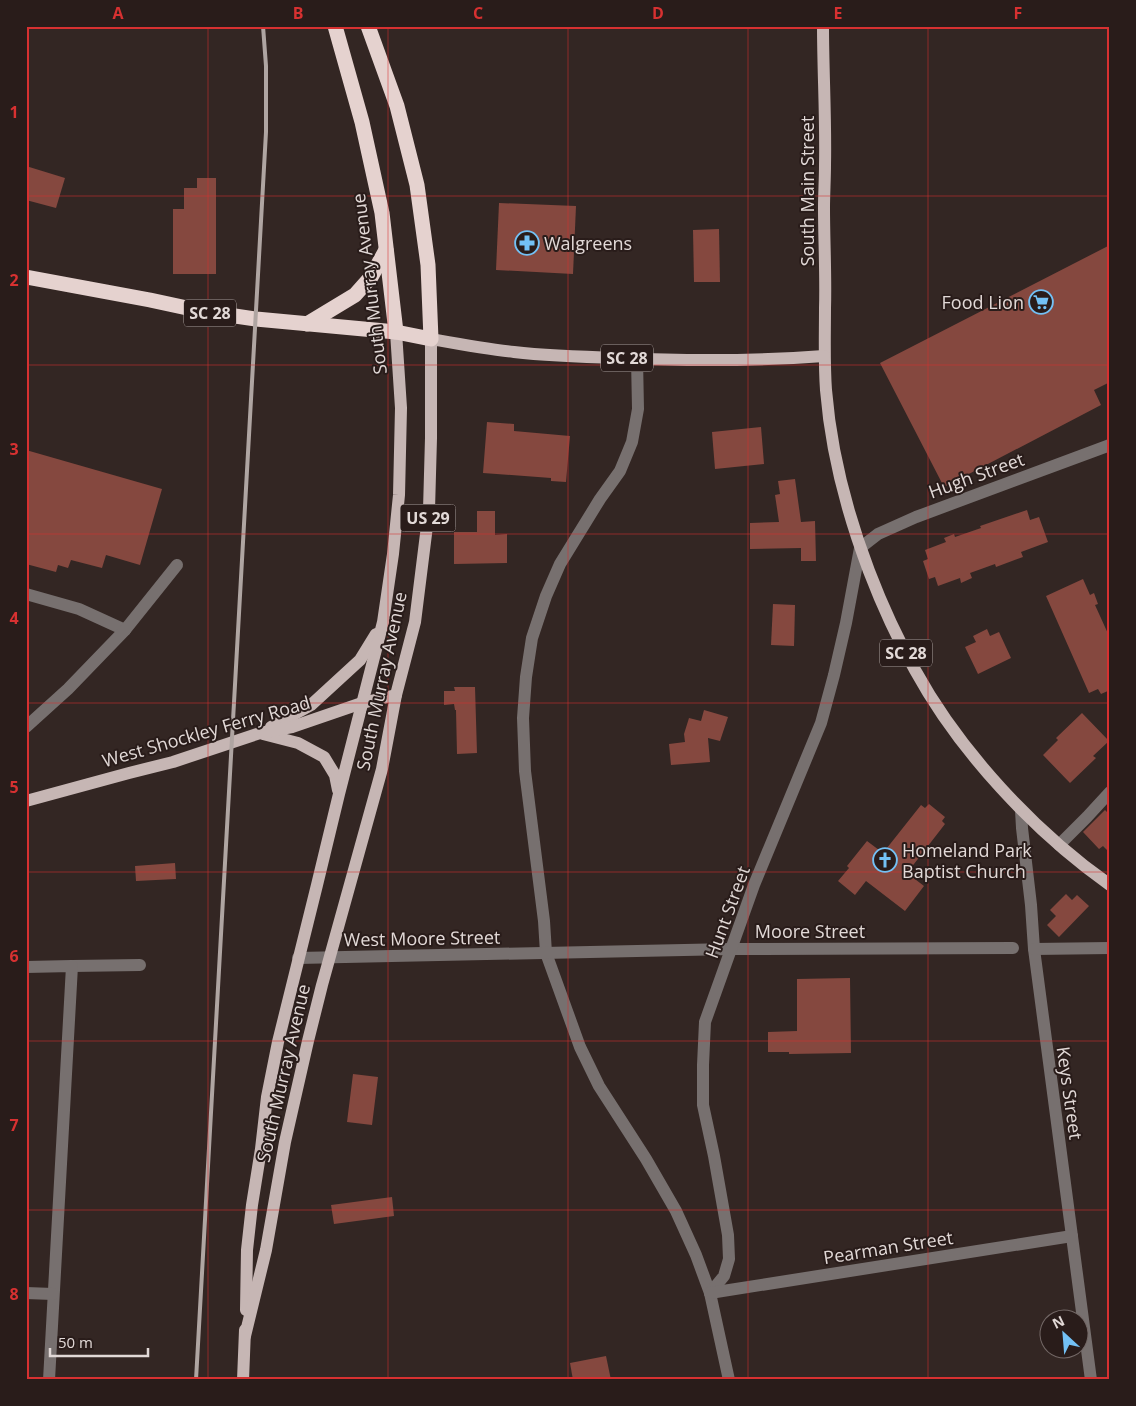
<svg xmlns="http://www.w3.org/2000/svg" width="1136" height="1406" font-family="'Open Sans',sans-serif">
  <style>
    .building { fill: #85483f }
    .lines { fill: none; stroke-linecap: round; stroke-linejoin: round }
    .minor { stroke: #77706f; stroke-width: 12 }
    .major { stroke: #c6b6b4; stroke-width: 12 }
    .highway { stroke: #e5d2cf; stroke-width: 15 }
    .rail { stroke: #afa5a2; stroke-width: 4 }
    .grid { fill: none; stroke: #d73131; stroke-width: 1; stroke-opacity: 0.55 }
    .labels { text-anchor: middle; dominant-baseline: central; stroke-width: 4; stroke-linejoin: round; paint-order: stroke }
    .shield { fill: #291c1a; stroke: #aaa09e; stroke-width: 1 }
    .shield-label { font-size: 16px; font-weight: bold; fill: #e2d9d7 }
    .street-label { font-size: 18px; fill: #e2d9d7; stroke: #291c1a }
    .poi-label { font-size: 18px; fill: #e2d9d7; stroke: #291c1a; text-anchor: start }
    .neatline { fill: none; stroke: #d73131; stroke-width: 2 }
    .grid-label { font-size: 16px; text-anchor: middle; font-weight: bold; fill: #d73131 }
  </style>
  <rect width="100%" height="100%" fill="#332623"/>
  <g class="building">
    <polygon points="26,166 65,178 56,208 26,200"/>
    <polygon points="197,178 216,178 216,274 173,274 173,209 184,209 184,188 197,188"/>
    <polygon points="499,203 576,206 573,274 496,270"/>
    <polygon points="719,229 720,282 694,282 693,230"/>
    <polygon points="1110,245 1110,382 1094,390 1101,405 944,487 880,363"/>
    <polygon points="487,422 514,424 514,431 570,436 566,482 551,481 551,478 483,473"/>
    <polygon points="761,427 764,464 715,469 712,432"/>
    <polygon points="26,450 162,489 140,565 106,555 102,568 71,560 68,568 58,565 56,572 26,564"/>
    <polygon points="795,479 801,522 815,521 816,561 801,561 801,548 750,549 750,523 779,522 775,495 780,494 778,481"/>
    <polygon points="1027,510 1030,520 1039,517 1048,542 1021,552 1023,557 996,567 995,564 970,573 972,578 961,583 960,578 938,586 935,577 929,579 923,561 928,559 925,550 946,542 944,538 954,534 955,537 981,528 980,526"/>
    <polygon points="477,511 495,511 495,535 507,534 507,563 454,564 454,532 477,532"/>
    <polygon points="1083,579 1090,595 1094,593 1098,604 1095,605 1110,638 1110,690 1101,694 1098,689 1089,693 1046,596"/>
    <polygon points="773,604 795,605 794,646 771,645"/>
    <polygon points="987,629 990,636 999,632 1011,658 978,674 965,647 976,642 973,636"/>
    <polygon points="454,687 475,687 477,753 457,754 456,710 455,710 454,704 444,705 444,691 455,691"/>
    <polygon points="704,710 728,717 720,741 708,738 710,762 671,765 669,744 685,742 684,734 689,718 701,721"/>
    <polygon points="1082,713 1109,741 1093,756 1096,758 1070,783 1043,755 1058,740 1056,738"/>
    <polygon points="929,804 945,817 942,821 945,824 907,873 924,886 905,911 866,881 855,895 838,881 849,868 847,866 867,841 883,853 921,805 925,808"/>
    <polygon points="1105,810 1110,815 1110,853 1103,846 1099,849 1083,832"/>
    <polygon points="175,863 176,879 136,881 135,866"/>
    <polygon points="1066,894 1072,900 1077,895 1089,906 1059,937 1047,925 1056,916 1050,910"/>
    <polygon points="850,978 851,1053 789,1054 789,1052 768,1052 768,1032 797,1031 797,979"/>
    <polygon points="353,1074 378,1077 372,1125 347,1122"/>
    <polygon points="392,1197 394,1216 334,1224 331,1205"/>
    <polygon points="606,1356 611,1380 573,1380 570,1363"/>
  </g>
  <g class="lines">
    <g class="minor">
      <polyline points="637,359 638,409 632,442 620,471 600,499 560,564 546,596 532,638 526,677 523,718 525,771 544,921 546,953 580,1047 599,1086 646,1159 676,1211 696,1255 710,1293 729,1380"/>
      <polyline points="26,594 79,609 125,630"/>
      <polyline points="26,727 68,689 125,630 177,565"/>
      <polyline points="1021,810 1022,828 1031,905 1034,949 1091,1380"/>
      <polyline points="1059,845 1087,817 1110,792"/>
      <polyline points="1034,949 1110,948"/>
      <polyline points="298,958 731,949 1013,948"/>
      <polyline points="72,966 140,965"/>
      <polyline points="26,967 72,966 49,1380"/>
      <polyline points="26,1293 53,1294"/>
      <polyline points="710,1293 724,1276 729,1259 728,1235 714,1156 703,1105 703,1065 705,1022 754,885 821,723 834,675 846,623 860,548 878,534 916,517 1110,445"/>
      <polyline points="710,1293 1072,1236"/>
    </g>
    <g class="major">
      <path d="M823,26C823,72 826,119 825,165C825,179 824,194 824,208C824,241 826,275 825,308C825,336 824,363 826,390C831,452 847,513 869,571C882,605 897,638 915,670C960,752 1034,831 1110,885"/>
      <polyline points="271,727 311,705 360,660 376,634"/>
      <polyline points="263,734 298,743 324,757 335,775 338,790"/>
      <polyline points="26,801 129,773 173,762 260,733 292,727 362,703 396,695"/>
      <polyline points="246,1310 247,1250 252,1205 261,1149 267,1097 278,1042 317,885 339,794 383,622 393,554 399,495 401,408 396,332"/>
      <path d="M245,1336L266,1250L285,1142L308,1041L322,985L382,769L396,695L415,622L429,510L431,438V339C459,344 486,349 514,352C549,356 584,357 620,358C688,361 756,361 824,356"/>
      <polyline points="243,1380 245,1330"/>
    </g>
    <g class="highway">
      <polyline points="335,26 362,122 382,213 396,332"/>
      <polyline points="26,277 150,300 201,311 256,319 396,332 431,339 428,265 417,185 397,106 368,26"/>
      <polyline points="307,324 355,295 371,277 386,250"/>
    </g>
    <polyline class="rail" points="196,1380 266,132 266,66 263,26"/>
  </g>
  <path class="grid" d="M208,26V1380M388,26V1380M568,26V1380M748,26V1380M928,26V1380M26,196H1110M26,365H1110M26,534H1110M26,703H1110M26,872H1110M26,1041H1110M26,1210H1110"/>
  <defs>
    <g id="pharmacy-ring" transform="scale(1.25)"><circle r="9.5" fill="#291c1a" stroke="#73c1f5" stroke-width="1.5"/><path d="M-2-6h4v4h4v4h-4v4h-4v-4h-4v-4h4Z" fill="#73c1f5"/></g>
    <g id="supermarket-ring" transform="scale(1.25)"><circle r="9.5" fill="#291c1a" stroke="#73c1f5" stroke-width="1.5"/><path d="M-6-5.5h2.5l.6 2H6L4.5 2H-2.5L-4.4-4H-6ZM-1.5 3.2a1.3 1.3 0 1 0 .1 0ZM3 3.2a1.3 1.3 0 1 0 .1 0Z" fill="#73c1f5"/></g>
    <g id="church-ring" transform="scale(1.25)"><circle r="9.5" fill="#291c1a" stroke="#73c1f5" stroke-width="1.5"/><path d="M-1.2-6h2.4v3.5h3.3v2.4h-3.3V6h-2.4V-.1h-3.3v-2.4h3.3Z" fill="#73c1f5"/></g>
  </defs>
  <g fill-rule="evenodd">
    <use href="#pharmacy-ring" x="527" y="243"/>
    <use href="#supermarket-ring" x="1041" y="302"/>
    <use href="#church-ring" x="885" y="860"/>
  </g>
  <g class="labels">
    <g class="shield">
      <rect x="184" y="299.5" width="52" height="27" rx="4"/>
      <rect x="601" y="344.5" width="52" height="27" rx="4"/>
      <rect x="400.5" y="504.5" width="55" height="27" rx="4"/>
      <rect x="880" y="639.5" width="52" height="27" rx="4"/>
    </g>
    <g class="shield-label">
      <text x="210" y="313">SC 28</text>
      <text x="627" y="358">SC 28</text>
      <text x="428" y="518">US 29</text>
      <text x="906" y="653">SC 28</text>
    </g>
    <g class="street-label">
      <text transform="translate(807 191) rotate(-90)">South Main Street</text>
      <text transform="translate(369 284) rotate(-97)">South Murray Avenue</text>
      <text transform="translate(976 475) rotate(-20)">Hugh Street</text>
      <text transform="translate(381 681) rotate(-78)">South Murray Avenue</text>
      <text transform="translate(206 731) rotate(-16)">West Shockley Ferry Road</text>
      <text transform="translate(727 912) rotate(-70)">Hunt Street</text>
      <text x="810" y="931">Moore Street</text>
      <text transform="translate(422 938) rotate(-1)">West Moore Street</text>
      <text transform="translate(283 1073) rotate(-77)">South Murray Avenue</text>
      <text transform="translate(1070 1093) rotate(82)">Keys Street</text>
      <text transform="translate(888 1247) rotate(-9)">Pearman Street</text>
    </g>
    <g class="poi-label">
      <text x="544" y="243">Walgreens</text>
      <text x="1024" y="302" text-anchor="end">Food Lion</text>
      <text x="902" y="850">Homeland Park<tspan x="902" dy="21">Baptist Church</tspan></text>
    </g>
  </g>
  <rect width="1136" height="1406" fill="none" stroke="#291c1a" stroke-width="55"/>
  <g transform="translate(1064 1334) rotate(334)"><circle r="24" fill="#291c1a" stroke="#736866"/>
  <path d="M0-4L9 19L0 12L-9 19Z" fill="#73c1f5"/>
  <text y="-8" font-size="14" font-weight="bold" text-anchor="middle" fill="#e2d9d7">N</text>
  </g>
  <path d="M50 1348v8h98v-8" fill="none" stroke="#e2d9d7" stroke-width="2.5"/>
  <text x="58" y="1348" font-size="15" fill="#e2d9d7" stroke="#291c1a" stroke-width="4" paint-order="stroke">50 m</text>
  <rect x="28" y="28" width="1080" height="1350" class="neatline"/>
  <g class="grid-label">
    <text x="118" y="19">A</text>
    <text x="298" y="19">B</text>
    <text x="478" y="19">C</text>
    <text x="658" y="19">D</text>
    <text x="838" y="19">E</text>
    <text x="1018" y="19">F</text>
    <text x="14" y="118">1</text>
    <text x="14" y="286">2</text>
    <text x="14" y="455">3</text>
    <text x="14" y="624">4</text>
    <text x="14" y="793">5</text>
    <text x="14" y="962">6</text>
    <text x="14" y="1131">7</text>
    <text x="14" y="1300">8</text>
  </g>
</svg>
